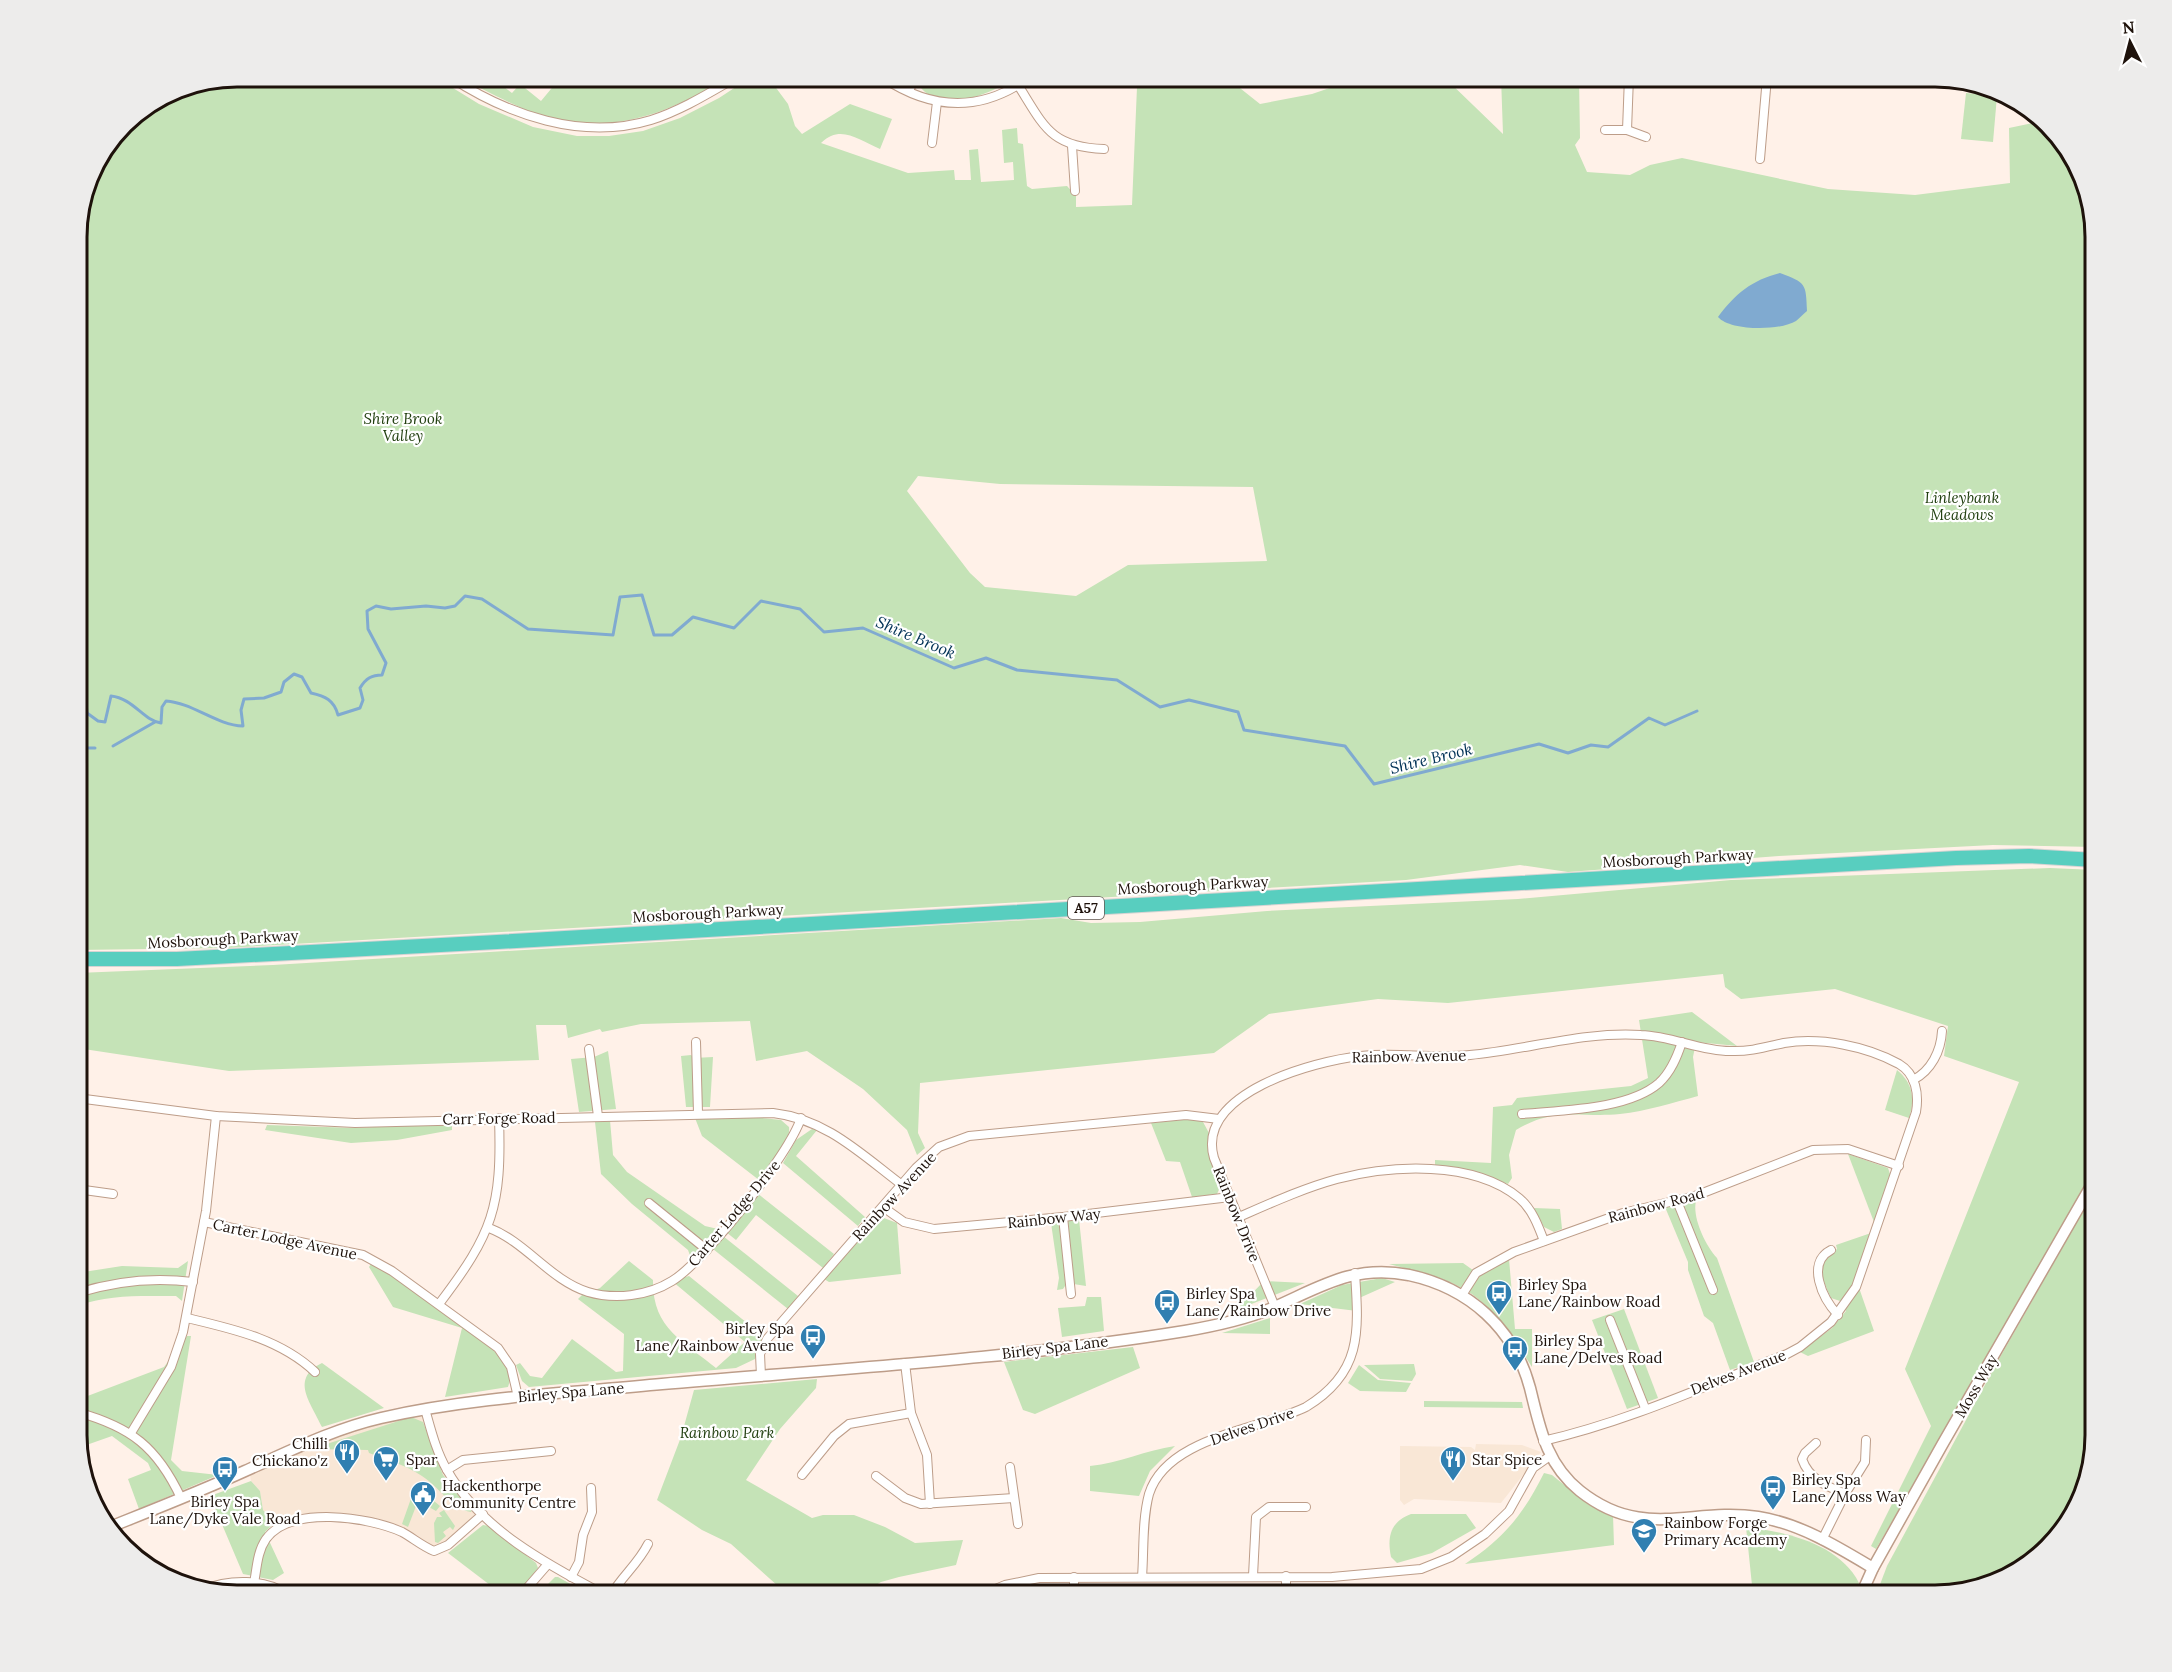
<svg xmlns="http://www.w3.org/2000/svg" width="2172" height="1672" font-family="Lora,serif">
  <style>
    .commercial { fill: #f9e7d6 }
    .green { fill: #c5e3b7; fill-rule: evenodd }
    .water { fill: #80aad0 }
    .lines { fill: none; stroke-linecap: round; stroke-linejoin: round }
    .stream { stroke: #80aad0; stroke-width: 3 }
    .minor-casing { stroke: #bd9d89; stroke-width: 10 }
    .tertiary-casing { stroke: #bd9d89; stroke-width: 13 }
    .trunk-casing { stroke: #d6d4d3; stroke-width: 16 }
    .minor { stroke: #fff; stroke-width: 8 }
    .tertiary { stroke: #fff; stroke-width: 10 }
    .trunk { stroke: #58cebf; stroke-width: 14 }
    .labels { text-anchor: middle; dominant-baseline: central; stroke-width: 4.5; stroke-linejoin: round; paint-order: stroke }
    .shield { fill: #fff; stroke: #625954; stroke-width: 1.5 }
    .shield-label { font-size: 14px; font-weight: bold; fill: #1e120b }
    .park-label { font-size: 15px; font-style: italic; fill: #213f0f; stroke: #fff }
    .street-label { font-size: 15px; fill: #1e120b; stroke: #fff }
    .poi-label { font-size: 15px; fill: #1e120b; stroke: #fff; text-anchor: start }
    .water-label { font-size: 16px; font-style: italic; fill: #003155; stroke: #fff }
    .rim { fill: none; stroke: #1e120b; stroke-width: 3 }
  </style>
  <rect width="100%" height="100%" fill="#fff1e8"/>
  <g class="commercial">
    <polygon points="425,1409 447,1470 483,1514 440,1550 402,1533 328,1517 276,1529 263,1510 260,1491 251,1481 249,1469 285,1451"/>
    <polygon points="1476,1444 1522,1445 1541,1452 1501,1503 1414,1499 1404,1505 1400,1500 1400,1446 1471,1447 1475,1450"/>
  </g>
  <g class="green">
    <path d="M237,77H435L479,104L533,127L577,136H609L643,131L680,118L719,98L751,77H768L788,104L795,126L802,134L850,104L892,119L880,149C858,140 841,124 821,143L908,173L954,170L955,180H971L969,150L978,149L981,182L1014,180L1013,162L1004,163L1002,130L1017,128L1018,143L1023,144L1027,186L1032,189L1067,186L1076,196V207L1132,205L1137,87H1119L1118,84L1104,83V77H1226L1260,104L1312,94L1362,77H1444L1503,134L1501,77H1579L1580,138L1575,145L1587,172L1630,175L1650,165L1682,158L1828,189L1915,195L2010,183L2009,128L2042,121L2079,166L2095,236V847L1993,845L1779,856L1568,872L1520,865L1406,880L225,948L77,950V226L93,166L131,117L176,89ZM918,476L1000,484L1253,487L1267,561L1128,565L1076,596L985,587L970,573L907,491Z"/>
    <path d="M457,77H491L512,93L520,84L541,101L561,77H729C673,111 616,135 550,118C522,111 484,89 457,77Z"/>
    <path d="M959,77H980L981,84L994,85L996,77H1018C993,92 945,115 921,88L925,79L958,82Z"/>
    <polygon points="1966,93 1997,96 1993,142 1961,139"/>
    <polygon points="2050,868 2095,870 2095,1167 2066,1224 1876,1549 1871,1546 1931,1426 1905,1369 2019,1082 1944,1056 1948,1026 1835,989 1741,999 1725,987 1723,974 1448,1003 1378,999 1269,1014 1214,1053 920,1083 918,1133 925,1148 917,1155 907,1130 863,1089 807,1051 756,1061 750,1021 641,1024 602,1032 600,1029 568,1038 566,1025 536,1025 539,1060 229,1071 77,1048 77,973 273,965 1061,918 1091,923 1140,922 1267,911 1518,899 1731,880"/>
    <path d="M1692,1012L1737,1046L1696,1042L1693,1057L1698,1096C1672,1103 1647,1111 1620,1114C1579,1118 1555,1106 1516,1130L1509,1155L1512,1178L1508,1184L1482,1174L1435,1167V1160L1491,1163L1493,1107L1512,1105L1517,1098L1631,1086L1648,1078L1639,1020Z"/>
    <polygon points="608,1051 616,1109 579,1112 571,1059 594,1057"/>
    <polygon points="691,1055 694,1058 713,1057 710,1107 686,1107 681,1056"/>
    <path d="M1897,1070C1913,1083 1915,1099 1909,1118L1885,1110Z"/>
    <path d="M754,1117L781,1120L789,1127C791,1145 769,1166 759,1180L702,1136L695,1118Z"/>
    <polygon points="1192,1119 1203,1122 1209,1133 1210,1157 1221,1185 1217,1194 1192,1197 1180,1162 1166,1161 1151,1123"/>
    <polygon points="610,1120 613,1155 627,1172 705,1226 718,1229 692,1261 688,1250 632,1204 601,1174 595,1122"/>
    <polygon points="452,1123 452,1130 397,1140 351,1143 265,1130 267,1125 355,1128"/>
    <polygon points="812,1129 817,1130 796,1156 865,1217 858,1226 783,1163 796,1140"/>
    <polygon points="1848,1154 1888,1168 1890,1174 1874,1222"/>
    <polygon points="2095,1190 2095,1436 2087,1487 2062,1533 2006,1579 1935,1595 1876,1595 1887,1566 1999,1359"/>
    <polygon points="757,1193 834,1254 823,1268 756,1215 736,1240 726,1232"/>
    <path d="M1696,1201C1692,1217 1705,1245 1717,1258L1754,1362L1730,1370L1713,1323L1704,1316L1688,1270V1262L1665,1207Z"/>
    <polygon points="1534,1208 1560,1209 1562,1229 1554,1232 1544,1227"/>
    <polygon points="884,1218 897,1223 901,1274 829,1282 824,1279 874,1223"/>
    <polygon points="1079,1219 1086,1286 1067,1283 1063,1289 1057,1290 1059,1278 1051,1223"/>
    <path d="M1871,1233L1856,1279L1874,1331L1808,1356L1800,1352L1832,1328L1846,1311L1840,1301L1831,1298C1821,1276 1815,1265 1837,1249L1836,1245Z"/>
    <polygon points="723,1236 798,1296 788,1309 713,1249"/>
    <path d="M1509,1259L1515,1329H1532V1367C1512,1336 1491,1301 1456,1285C1436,1275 1411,1270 1389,1264L1463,1263L1477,1273Z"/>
    <path d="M188,1261L182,1301L176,1296C142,1296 109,1294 77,1306V1273L122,1266L178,1268Z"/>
    <path d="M629,1261L653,1280C652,1328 683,1341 716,1368L745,1342L672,1281L689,1276L763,1336L755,1359L736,1368L529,1387L522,1381L516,1365L520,1363L530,1376L542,1378L572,1339L616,1372L623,1371L624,1334L578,1299L582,1295L600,1288Z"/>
    <path d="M371,1264C401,1280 497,1340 508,1370C511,1376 510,1381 508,1387L445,1397L462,1328L393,1307L369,1267Z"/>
    <polygon points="1382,1278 1395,1282 1357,1299 1357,1311 1300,1304 1342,1285"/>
    <polygon points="1264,1281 1305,1283 1236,1310"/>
    <polygon points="1087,1297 1101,1297 1104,1331 1062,1337 1058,1308 1085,1306"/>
    <polygon points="1624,1309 1658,1398 1627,1409 1592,1320"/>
    <polygon points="1270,1318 1270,1334 1222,1333"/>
    <polygon points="187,1336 191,1336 171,1460 182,1471 218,1475 139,1509 128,1479 151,1470 148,1463 112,1436 78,1448 77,1400 164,1367"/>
    <polygon points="1133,1347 1140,1368 1035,1414 1023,1410 1004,1362"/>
    <path d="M322,1363L384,1408L322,1427C310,1401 290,1379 322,1363Z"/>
    <polygon points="1414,1364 1416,1374 1412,1381 1380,1379 1364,1365"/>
    <polygon points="1359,1365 1378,1380 1411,1383 1406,1392 1360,1391 1348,1383"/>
    <polygon points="817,1379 816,1388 780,1429 746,1480 812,1518 823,1515 854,1515 885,1527 915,1543 963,1540 956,1565 899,1577 881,1582 861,1594 863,1595 788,1595 731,1544 702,1530 657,1500 681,1437 694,1390"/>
    <polygon points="1424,1401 1522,1402 1523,1408 1424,1407"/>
    <path d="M411,1417L423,1422L443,1475L473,1509L471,1512C452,1509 439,1487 422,1476C406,1465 387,1460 369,1453L368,1450L311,1449Z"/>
    <path d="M1175,1446L1150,1471L1139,1496L1090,1491V1466C1120,1463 1146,1450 1175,1446Z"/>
    <path d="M1544,1473L1552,1475L1589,1505L1613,1515L1614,1545L1465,1564C1504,1538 1523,1515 1544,1473Z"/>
    <polygon points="251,1481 260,1491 263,1510 274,1523 265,1532 284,1573 273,1580 243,1574 210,1496"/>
    <polygon points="414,1490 420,1493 422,1491 440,1506 436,1511 418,1501 408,1527 402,1524"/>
    <polygon points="444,1510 455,1526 453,1530 450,1527 443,1532 446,1536 438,1543 435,1542 434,1523 437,1517 442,1517 439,1513"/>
    <path d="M1411,1514H1466L1476,1528L1432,1553L1397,1563L1391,1557C1387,1537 1390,1522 1411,1514Z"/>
    <polygon points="483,1525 489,1526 536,1563 538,1568 517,1595 503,1595 448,1553"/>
    <path d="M1746,1527C1787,1532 1839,1544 1859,1583L1853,1595H1753Z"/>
    <polygon points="555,1577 558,1577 590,1595 537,1595"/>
  </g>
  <path class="water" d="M1780,273C1806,283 1806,283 1807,311C1803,314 1800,318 1796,321C1780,331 1730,331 1718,317C1735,294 1752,280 1780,273Z"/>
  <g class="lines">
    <g class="stream">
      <path d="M77,692L85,693L87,713L98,721L105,722L111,696C133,698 144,721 161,723L162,707L166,701C193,703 216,725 243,726L241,710L244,699L264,698L281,692L284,682L294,674L302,677L311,693C325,696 334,700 338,715L360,708L363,700L360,688C366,678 372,675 382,675L386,663L368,629L367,611L376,606L391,609L426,606L445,608L455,606L465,596L482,599L528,629L613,635L620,597L642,595L654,635H672L693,617L734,628L761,601L800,609L824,632L863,628L954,668L986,658L1017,670L1117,680L1160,707L1189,700L1238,712L1244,730L1345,746L1374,784L1539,744L1568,753L1591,745L1608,747L1649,718L1665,725L1697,711"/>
      <polyline points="77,741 79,744"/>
      <polyline points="113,746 155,722"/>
      <polyline points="85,748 95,748"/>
    </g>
    <g class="minor-casing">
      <g id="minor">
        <path d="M450,77C508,115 582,141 651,120C682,110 709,93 737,77"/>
        <path d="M882,77C931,110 981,113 1030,77"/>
        <path d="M1018,85C1044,126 1050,147 1104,149"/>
        <polyline points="909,91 915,77"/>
        <polyline points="1605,130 1627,130 1646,137"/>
        <polyline points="1627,130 1629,77"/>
        <polyline points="932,143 937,102"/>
        <polyline points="1072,146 1075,191"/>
        <polyline points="1760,159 1767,77"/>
        <polyline points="696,1042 698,1113"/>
        <polyline points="589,1049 598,1116"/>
        <path d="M1913,1080C1931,1071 1941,1051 1942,1031"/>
        <path d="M77,1098L216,1116L355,1123L773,1113C826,1119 861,1154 902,1185"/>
        <path d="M1522,1114C1561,1110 1628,1110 1659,1083C1671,1072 1677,1057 1682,1042"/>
        <polyline points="77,1189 113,1194"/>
        <polyline points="1677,1201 1713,1290"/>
        <polyline points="649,1203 707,1250"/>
        <polyline points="883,1207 904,1222 934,1229 1063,1217 1230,1197"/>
        <polyline points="1063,1217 1071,1294"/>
        <path d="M1239,1217C1271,1203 1304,1188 1337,1179C1391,1165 1473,1160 1519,1198C1532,1209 1538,1225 1544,1241"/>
        <polyline points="204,1222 363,1255 392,1271 498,1348 511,1367 518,1397"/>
        <path d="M489,1228C526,1242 550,1280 588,1292C615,1300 648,1296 672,1281C705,1261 789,1155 801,1118"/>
        <path d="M1831,1250C1806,1263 1822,1298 1838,1315"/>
        <path d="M77,1293C115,1281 154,1277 193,1282"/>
        <polyline points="1462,1295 1476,1273 1514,1252 1623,1213 1695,1196 1813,1150 1848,1149 1899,1166"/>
        <path d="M439,1304C493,1233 502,1207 499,1118"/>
        <path d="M1275,1307L1214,1158C1195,1093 1314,1061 1361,1056C1397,1052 1433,1059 1470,1055C1525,1050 1586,1031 1641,1035C1672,1036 1700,1051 1730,1051C1749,1052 1766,1047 1784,1043C1821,1037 1866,1046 1899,1064C1916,1074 1919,1094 1916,1112L1856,1287L1831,1322L1800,1347L1787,1354C1707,1385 1627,1422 1543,1441"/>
        <path d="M187,1318C233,1329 280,1339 315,1372"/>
        <polyline points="1610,1320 1645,1408"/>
        <polyline points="905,1363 911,1413 927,1455 930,1504"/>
        <polyline points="761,1376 760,1354 767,1339 916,1168 939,1147 969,1136 1186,1115 1219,1119"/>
        <path d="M425,1409C431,1430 436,1451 447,1470C480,1529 548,1565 605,1595"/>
        <path d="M77,1412C131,1427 157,1447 181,1498"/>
        <polyline points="131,1433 171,1367 183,1332 206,1211 216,1116"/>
        <path d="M1816,1443L1805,1453L1802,1459C1809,1479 1826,1486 1845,1494"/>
        <polyline points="1010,1467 1018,1524"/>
        <polyline points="447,1470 463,1460 551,1451"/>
        <polyline points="802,1475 834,1436 849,1424 911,1413"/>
        <polyline points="876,1476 905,1498 921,1504 1014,1498"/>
        <polyline points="1822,1540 1845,1494 1865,1462 1866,1440"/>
        <polyline points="1253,1576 1256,1517 1269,1507 1306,1507"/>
        <polyline points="1286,1576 1286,1595"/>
        <polyline points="571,1577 579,1562 583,1535 592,1512 591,1488"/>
        <polyline points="1074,1577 1074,1595"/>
        <path d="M1142,1577C1144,1551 1142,1520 1149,1494C1167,1437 1259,1430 1306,1407C1362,1373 1359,1333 1355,1273"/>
        <path d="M254,1583C257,1568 257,1552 266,1539C291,1505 369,1517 402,1532C413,1538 422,1546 434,1551L448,1545L483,1514"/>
        <path d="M202,1590C229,1579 264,1578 289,1595"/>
        <polyline points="521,1595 548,1564"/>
        <path d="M611,1595C622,1576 638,1564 648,1544"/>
        <polyline points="981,1595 1005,1585 1039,1578 1332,1577 1421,1569 1451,1557 1485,1534 1509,1511 1533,1468 1550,1456"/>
      </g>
    </g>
    <g class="tertiary-casing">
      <g id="tertiary">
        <path d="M110,1527C155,1509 201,1491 245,1471C290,1451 333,1429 381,1418C473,1397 568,1393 662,1384C836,1369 1012,1359 1185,1331C1214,1326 1243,1320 1270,1309C1319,1288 1352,1264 1409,1275C1469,1288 1514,1328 1530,1388C1540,1428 1546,1464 1580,1491C1643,1541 1691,1507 1758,1517C1799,1523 1838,1547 1873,1568"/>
        <polyline points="1861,1595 1873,1568 1942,1445 2095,1179"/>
      </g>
    </g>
    <g class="trunk-casing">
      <polyline id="trunk" points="77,959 177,959 497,942 1956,858 2029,856 2095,860"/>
    </g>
    <use href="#minor" class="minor"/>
    <use href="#tertiary" class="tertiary"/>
    <use href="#trunk" class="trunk"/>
  </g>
  <defs>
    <g id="bus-pin" transform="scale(1.35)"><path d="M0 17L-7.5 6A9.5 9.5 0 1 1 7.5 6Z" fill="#307fb1" stroke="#fff"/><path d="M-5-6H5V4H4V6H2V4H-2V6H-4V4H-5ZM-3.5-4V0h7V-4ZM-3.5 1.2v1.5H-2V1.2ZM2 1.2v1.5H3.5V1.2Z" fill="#fff"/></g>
    <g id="restaurant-pin" transform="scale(1.35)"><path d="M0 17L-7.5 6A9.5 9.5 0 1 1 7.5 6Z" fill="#307fb1" stroke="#fff"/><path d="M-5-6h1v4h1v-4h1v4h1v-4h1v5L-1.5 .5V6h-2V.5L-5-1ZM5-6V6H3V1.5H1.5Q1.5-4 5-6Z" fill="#fff"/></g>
    <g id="supermarket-pin" transform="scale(1.35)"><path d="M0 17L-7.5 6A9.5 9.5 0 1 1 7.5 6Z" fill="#307fb1" stroke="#fff"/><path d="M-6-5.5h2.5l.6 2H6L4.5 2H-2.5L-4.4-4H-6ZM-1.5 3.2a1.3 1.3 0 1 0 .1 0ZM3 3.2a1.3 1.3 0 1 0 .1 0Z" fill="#fff"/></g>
    <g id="civic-pin" transform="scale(1.35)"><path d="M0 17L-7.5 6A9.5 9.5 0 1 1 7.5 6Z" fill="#307fb1" stroke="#fff"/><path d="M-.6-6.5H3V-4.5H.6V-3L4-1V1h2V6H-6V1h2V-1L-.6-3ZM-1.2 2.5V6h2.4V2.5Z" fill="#fff"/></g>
    <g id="school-pin" transform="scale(1.35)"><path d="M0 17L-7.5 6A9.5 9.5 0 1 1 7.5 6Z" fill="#307fb1" stroke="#fff"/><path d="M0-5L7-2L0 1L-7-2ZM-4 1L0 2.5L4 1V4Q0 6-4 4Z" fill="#fff"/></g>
  </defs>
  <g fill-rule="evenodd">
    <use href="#bus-pin" x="1499" y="1293"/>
    <use href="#bus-pin" x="1167" y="1302"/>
    <use href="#bus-pin" x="813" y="1337"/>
    <use href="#bus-pin" x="1515" y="1349"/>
    <use href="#restaurant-pin" x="347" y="1452"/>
    <use href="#supermarket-pin" x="386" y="1459"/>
    <use href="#restaurant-pin" x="1453" y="1459"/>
    <use href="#bus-pin" x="225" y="1469"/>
    <use href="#bus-pin" x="1773" y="1488"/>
    <use href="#civic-pin" x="423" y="1494"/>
    <use href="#school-pin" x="1644" y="1531"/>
  </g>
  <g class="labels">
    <rect class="shield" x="1068" y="897" width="36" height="22" rx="4.5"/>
    <g class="shield-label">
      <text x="1086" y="908">A57</text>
    </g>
    <g class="park-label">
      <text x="403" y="418">Shire Brook<tspan x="403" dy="17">Valley</tspan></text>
      <text x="1962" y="497">Linleybank<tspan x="1962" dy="17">Meadows</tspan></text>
      <text x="727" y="1432">Rainbow Park</text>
    </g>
    <g class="street-label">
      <text transform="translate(1678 858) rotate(-3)">Mosborough Parkway</text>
      <text transform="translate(1193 885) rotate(-3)">Mosborough Parkway</text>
      <text transform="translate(708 913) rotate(-3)">Mosborough Parkway</text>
      <text transform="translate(223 939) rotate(-3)">Mosborough Parkway</text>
      <text transform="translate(1409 1056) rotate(-1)">Rainbow Avenue</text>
      <text transform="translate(499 1118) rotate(-1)">Carr Forge Road</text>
      <text transform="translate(894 1196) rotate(-47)">Rainbow Avenue</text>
      <text transform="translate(1656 1205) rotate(-15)">Rainbow Road</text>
      <text transform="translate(734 1213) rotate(-50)">Carter Lodge Drive</text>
      <text transform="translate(1237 1214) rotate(68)">Rainbow Drive</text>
      <text transform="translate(1054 1218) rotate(-6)">Rainbow Way</text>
      <text transform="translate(285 1239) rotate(12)">Carter Lodge Avenue</text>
      <text transform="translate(1055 1347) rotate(-7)">Birley Spa Lane</text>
      <text transform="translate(1738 1372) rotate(-21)">Delves Avenue</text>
      <text transform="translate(1976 1386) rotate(-60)">Moss Way</text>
      <text transform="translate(571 1392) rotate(-5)">Birley Spa Lane</text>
      <text transform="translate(1252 1426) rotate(-19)">Delves Drive</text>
    </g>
    <g class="poi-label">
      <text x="1518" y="1284">Birley Spa<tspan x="1518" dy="17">Lane/Rainbow Road</tspan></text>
      <text x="1186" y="1293">Birley Spa<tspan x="1186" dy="17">Lane/Rainbow Drive</tspan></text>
      <text x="794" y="1328" text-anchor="end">Birley Spa<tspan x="794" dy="17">Lane/Rainbow Avenue</tspan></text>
      <text x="1534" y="1340">Birley Spa<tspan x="1534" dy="17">Lane/Delves Road</tspan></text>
      <text x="328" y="1443" text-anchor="end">Chilli<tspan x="328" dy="17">Chickano'z</tspan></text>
      <text x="406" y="1459">Spar</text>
      <text x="1472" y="1459">Star Spice</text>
      <text x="1792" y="1479">Birley Spa<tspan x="1792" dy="17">Lane/Moss Way</tspan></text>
      <text x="442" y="1485">Hackenthorpe<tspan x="442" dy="17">Community Centre</tspan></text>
      <text x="225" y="1501" text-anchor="middle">Birley Spa<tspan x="225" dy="17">Lane/Dyke Vale Road</tspan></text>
      <text x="1664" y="1522">Rainbow Forge<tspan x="1664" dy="17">Primary Academy</tspan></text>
    </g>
    <g class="water-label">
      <text transform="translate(916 637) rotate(23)">Shire Brook</text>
      <text transform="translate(1431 758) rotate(-14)">Shire Brook</text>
    </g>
  </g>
  <path d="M0 0H2172V1672H0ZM237 87H1935A150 150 0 0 1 2085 237V1435A150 150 0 0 1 1935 1585H237A150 150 0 0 1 87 1435V237A150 150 0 0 1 237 87Z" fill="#edeceb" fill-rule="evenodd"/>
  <path class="rim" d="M237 87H1935A150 150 0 0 1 2085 237V1435A150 150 0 0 1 1935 1585H237A150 150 0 0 1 87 1435V237A150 150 0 0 1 237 87Z"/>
  <g transform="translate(2130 42) rotate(354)" stroke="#ffffff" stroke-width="4.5" paint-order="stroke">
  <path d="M0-4.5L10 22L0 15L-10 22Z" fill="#1e120b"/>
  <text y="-9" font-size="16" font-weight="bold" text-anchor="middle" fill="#1e120b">N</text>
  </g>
</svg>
